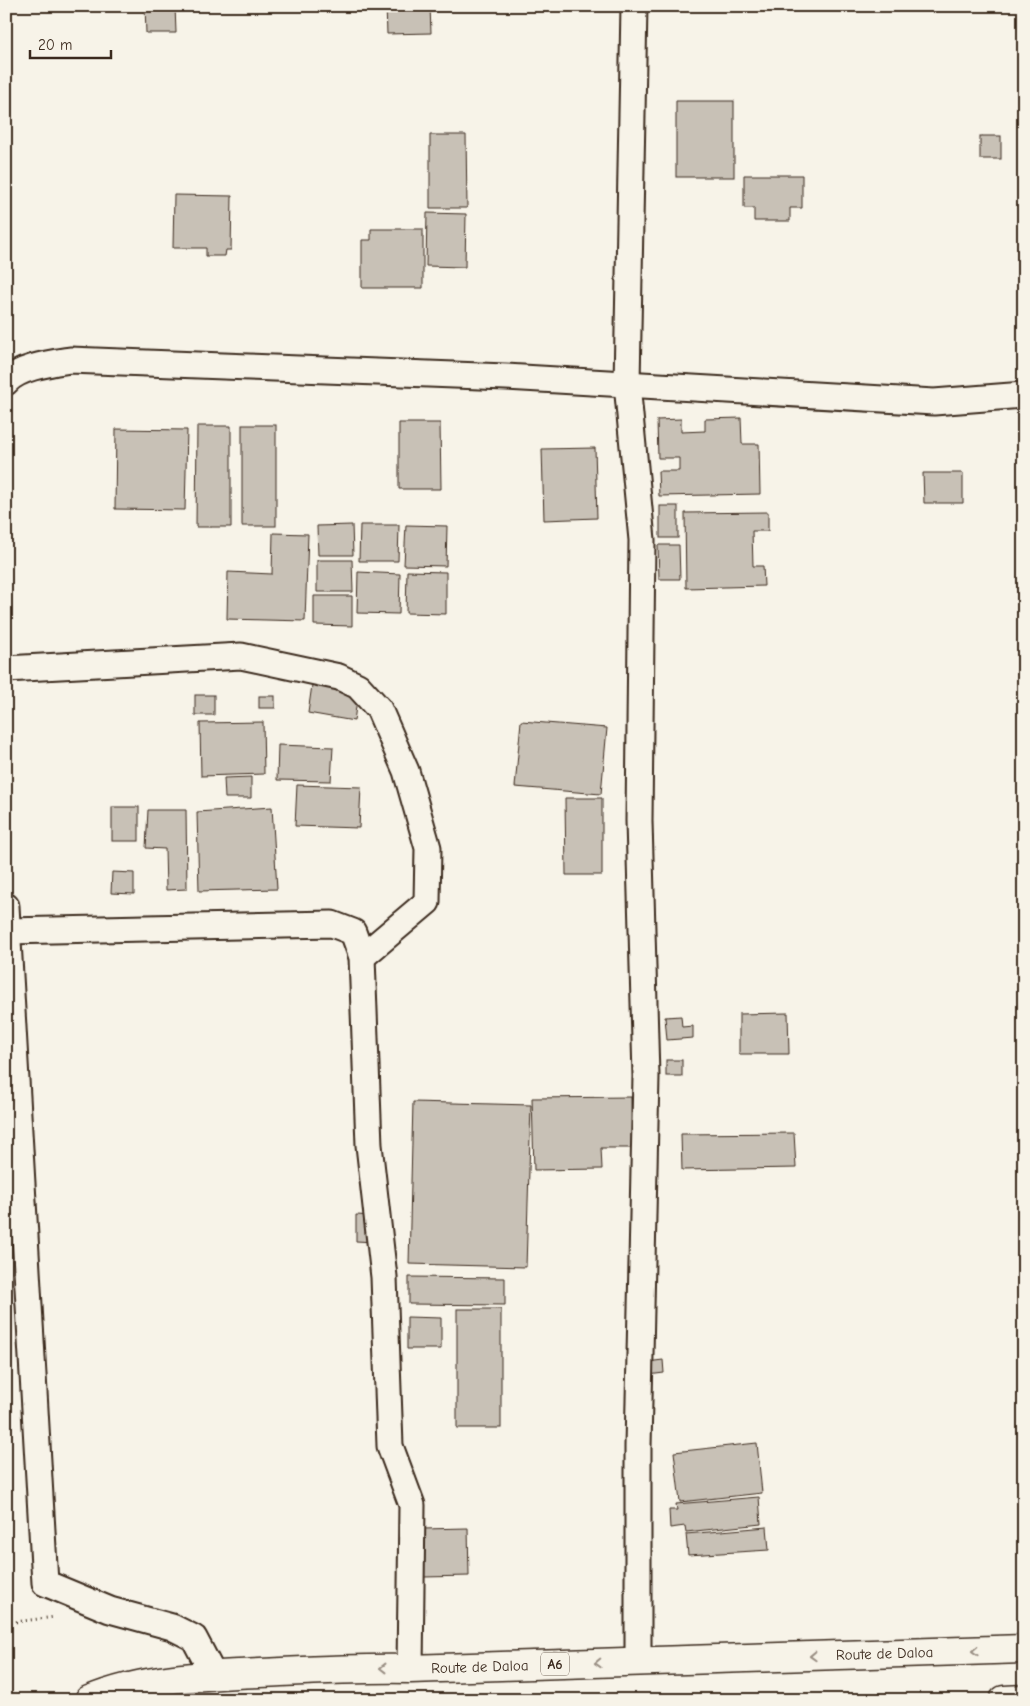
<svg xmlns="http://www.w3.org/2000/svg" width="1030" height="1706" font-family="'Comic Neue',sans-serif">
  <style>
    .building { fill: #c8c1b6; stroke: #3b2a1e }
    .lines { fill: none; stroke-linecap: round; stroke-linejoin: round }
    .minor-casing { stroke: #3b2a1e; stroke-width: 29 }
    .trunk-casing { stroke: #3b2a1e; stroke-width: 31 }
    .path { stroke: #3b2a1e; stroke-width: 3; stroke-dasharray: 1 4; stroke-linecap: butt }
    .minor { stroke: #f7f3e8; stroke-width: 25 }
    .trunk { stroke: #f7f3e8; stroke-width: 28 }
    .oneway { stroke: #998e83 }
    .labels { text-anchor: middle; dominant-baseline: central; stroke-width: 4; stroke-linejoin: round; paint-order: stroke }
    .shield { fill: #f7f3e8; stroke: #73665b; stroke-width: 1 }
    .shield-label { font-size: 14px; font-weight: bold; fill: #3b2a1e }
    .street-label { font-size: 15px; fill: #3b2a1e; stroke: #f7f3e8 }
  </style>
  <rect width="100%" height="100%" fill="#f7f3e8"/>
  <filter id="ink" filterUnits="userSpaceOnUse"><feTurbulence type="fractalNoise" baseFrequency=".02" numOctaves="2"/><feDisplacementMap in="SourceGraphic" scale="10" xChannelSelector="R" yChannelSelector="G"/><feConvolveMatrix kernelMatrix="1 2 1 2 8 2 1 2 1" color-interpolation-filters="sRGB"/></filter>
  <g filter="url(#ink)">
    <g class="building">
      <polygon points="145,6 175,6 176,33 146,33"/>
      <polygon points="386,6 430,6 431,33 387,34"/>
      <rect x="676" y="101" width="58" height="76"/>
      <polygon points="430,135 466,135 467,208 430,208"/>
      <rect x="980" y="136" width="21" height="23"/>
      <polygon points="744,175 802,175 802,208 790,208 790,221 754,221 754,208 744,208"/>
      <polygon points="174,195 232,196 231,250 226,250 225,256 206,256 206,248 173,248"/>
      <polygon points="427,213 466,214 465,267 426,266"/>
      <polygon points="371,229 423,229 423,288 362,288 362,240 371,240"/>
      <polygon points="741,418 742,444 759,444 760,494 659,496 658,471 679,471 679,458 658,458 657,420 681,419 681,432 705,431 705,419"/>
      <polygon points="399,423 440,423 441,489 399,489"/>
      <rect x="242" y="425" width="34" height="101"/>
      <polygon points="197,426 231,426 231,527 196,527"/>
      <polygon points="116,429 187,430 185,510 115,509"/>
      <polygon points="595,448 597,518 544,520 542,449"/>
      <polygon points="923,473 963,473 963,503 924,503"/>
      <rect x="660" y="506" width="18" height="32"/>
      <polygon points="768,512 768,531 752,531 753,566 763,566 764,586 686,588 685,513"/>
      <polygon points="352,525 353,555 318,555 317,526"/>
      <polygon points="360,525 399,525 398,561 359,561"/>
      <polygon points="406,525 447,526 446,566 404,565"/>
      <polygon points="273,533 308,534 305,621 227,619 228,572 272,574"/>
      <polygon points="658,545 679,545 680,579 659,579"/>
      <polygon points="317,560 352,560 353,592 317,592"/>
      <polygon points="407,571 446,572 446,614 406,613"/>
      <polygon points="358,572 400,574 399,614 357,613"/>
      <polygon points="314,596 352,596 352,626 314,625"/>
      <polygon points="312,685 358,692 354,721 308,713"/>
      <rect x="195" y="695" width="19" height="20"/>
      <rect x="259" y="696" width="16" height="12"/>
      <polygon points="521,721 607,728 601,794 515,787"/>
      <polygon points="263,722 264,774 201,776 200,723"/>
      <polygon points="278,745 333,747 331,781 277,780"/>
      <polygon points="251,777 251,798 225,798 224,778"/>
      <polygon points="297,785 361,787 359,828 295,826"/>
      <polygon points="565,798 602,798 602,875 566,875"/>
      <rect x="112" y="807" width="27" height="34"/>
      <polygon points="272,807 277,889 199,891 197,812"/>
      <polygon points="148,810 186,810 187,889 166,890 165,849 146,848"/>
      <polygon points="112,872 134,873 134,894 111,893"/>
      <polygon points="788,1013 789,1054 739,1054 739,1014"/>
      <polygon points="681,1016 682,1027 693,1026 693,1038 667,1040 665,1017"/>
      <rect x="666" y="1060" width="16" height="16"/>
      <polygon points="631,1097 632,1148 601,1148 602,1169 534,1170 532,1098"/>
      <polygon points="413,1102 531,1105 526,1267 409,1264"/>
      <polygon points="794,1133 796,1168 682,1170 681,1134"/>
      <polygon points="356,1215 375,1216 375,1242 356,1241"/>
      <polygon points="409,1277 505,1278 505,1305 409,1304"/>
      <rect x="457" y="1309" width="44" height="119"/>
      <polygon points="407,1317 441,1318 441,1349 407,1349"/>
      <polygon points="663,1360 664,1373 648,1375 647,1362"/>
      <polygon points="757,1443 762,1493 680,1502 674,1452"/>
      <polygon points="759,1497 761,1524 686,1532 685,1526 670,1528 669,1510 677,1510 676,1504"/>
      <polygon points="767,1527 769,1550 688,1555 686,1534"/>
      <polygon points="468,1528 469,1576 424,1577 423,1529"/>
    </g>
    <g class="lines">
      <g class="minor-casing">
        <g id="minor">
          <polyline points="634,6 627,384 642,540 639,821 646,1076 638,1447 638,1662"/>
          <path d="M6,382C19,367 51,363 70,360L506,377L934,402L1024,395"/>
          <polyline points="6,669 241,656 339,677 358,686 379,709 406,771 428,848 427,902 362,957"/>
          <polyline points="6,906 45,1583 110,1610 172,1627 194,1638 214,1676"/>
          <polyline points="7,931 332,924 353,932 362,957 369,1145 384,1277 390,1446 412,1505 410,1669"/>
        </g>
      </g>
      <g class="trunk-casing">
        <g id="trunk">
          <path id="s1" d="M89,1700C149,1675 217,1675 281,1672C324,1670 367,1668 410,1669L1024,1649"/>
          <polyline points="1004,1700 1024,1699"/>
        </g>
      </g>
      <polyline class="path" points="6,1623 55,1617"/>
      <use href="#minor" class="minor"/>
      <use href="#trunk" class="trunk"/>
    </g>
    <defs><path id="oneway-chevron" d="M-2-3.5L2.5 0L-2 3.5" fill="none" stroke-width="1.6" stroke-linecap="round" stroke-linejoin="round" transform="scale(1.25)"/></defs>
    <g class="oneway">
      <use href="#oneway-chevron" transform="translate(975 1651) rotate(178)"/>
      <use href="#oneway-chevron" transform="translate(813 1656) rotate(178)"/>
      <use href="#oneway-chevron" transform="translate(598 1663) rotate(178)"/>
      <use href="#oneway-chevron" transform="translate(383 1668) rotate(-180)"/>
    </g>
  </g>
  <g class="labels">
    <rect class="shield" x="541" y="1652.5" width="28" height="23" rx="4"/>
    <g class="shield-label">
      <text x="555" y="1664">A6</text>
    </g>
    <g class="street-label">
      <text stroke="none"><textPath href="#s1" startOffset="799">Route de Daloa</textPath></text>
      <text stroke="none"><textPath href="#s1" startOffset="394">Route de Daloa</textPath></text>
    </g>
  </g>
  <rect width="1030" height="1706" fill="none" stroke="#f7f3e8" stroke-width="25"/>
  <rect x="12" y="12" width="1005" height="1681" fill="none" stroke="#3b2a1e" stroke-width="2" filter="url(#ink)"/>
  <path d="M30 50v8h81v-8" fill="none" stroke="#3b2a1e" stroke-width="2.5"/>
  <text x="38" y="50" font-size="15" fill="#3b2a1e" stroke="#f7f3e8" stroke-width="4" paint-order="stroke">20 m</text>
</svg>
